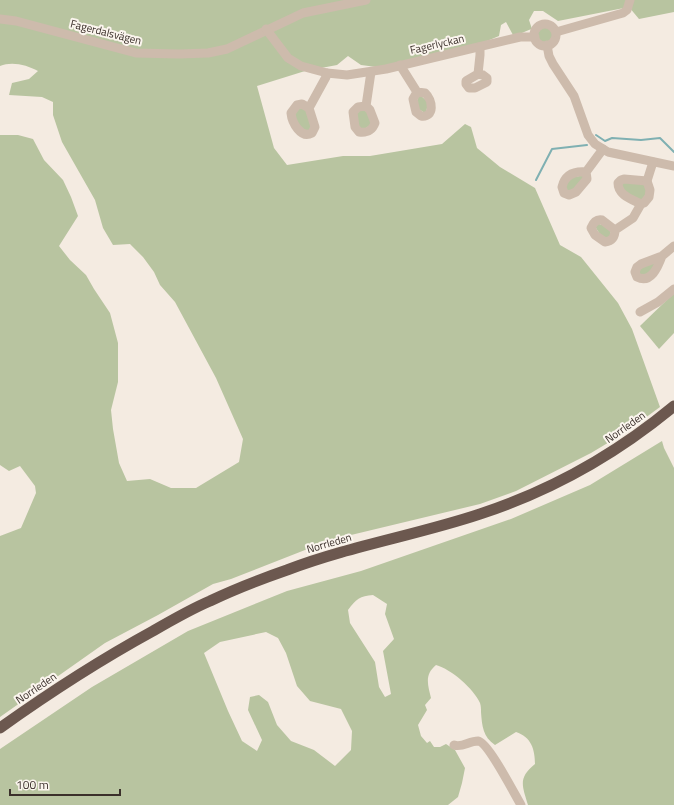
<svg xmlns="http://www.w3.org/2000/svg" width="674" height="805" font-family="'Titillium Web',sans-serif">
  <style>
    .green { fill: #b8c4a0; fill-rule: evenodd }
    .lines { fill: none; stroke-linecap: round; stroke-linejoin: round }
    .stream { stroke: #7fb0b2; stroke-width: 2 }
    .minor { stroke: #cdbbac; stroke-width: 9 }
    .trunk { stroke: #6c584f; stroke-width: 11 }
    .labels { text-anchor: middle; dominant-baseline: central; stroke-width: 4; stroke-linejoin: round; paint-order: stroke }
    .street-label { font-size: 11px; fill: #3b302b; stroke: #fbf5ee }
  </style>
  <rect width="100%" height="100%" fill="#f4ebe1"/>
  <g class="green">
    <path d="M0,0H674V12L639,19L629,7L558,21L543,11H534L529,20L532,29C525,31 520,35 513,35L506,22L501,25L499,36L487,41L384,68L361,65L348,56L337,65L305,71L257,86L274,148L287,165L343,156H370L442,144L465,124L471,127L477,148L500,167L535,188L560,245L581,257L618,303L632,329L660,407L626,432L591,453L516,491L480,504L351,535L305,550L231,579L213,584L158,615L105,643L0,717V536L21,528L36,493L35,486L20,466L9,471L0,465V135H18L33,139L44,160L63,180L71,197L78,216L59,246L70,260L86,275L94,289L110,313L118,343V382L111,410L113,429L119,463L127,481L150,479L171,488H196L239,462L243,439L216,378L175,302L160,285L154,272L143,257L130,244L113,245L103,228L95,200L62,142L53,115V102L42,97L9,95L12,83L29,79L38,71C27,65 12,61 0,66Z"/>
    <path d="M548,27L554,30C554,36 553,39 548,43L542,42L537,38V32L542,28Z"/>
    <polygon points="419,94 428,102 426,114 416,107"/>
    <polygon points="297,106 309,111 314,124 307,134 292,116"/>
    <polygon points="365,107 374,123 361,131 354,114"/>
    <polygon points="585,175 573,192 564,189 569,178"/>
    <polygon points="643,182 649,189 641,202 621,191 619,183"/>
    <polygon points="596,223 609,227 612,237 603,239 594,225"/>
    <polygon points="657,259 654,270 643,277 638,272 638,270"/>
    <polygon points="674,293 674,333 659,349 640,326"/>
    <path d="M662,441L664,448L674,468V805H528C522,785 518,778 535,764C535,749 531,737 516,732L495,745C483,737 482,726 481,712C481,709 481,706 480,703C474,689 451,669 436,665C424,675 428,685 431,698L425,705L427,710L418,725L421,736L427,743L430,741L434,747H440L446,744L455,750L465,768L462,783L458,797L448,805H0V749L92,687L188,631L287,591L361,571L511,519L590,485ZM373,595L387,604L385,614L394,639L383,651L391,694L385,697L379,687L375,662L350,623L348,610C356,599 360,596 373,595ZM266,632L278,638L286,653L297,686L310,701L341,709L352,731L351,750L335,766L314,750L291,741L277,725L268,702L259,695L250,697L248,710L262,740L257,751L242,741L228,711L204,653L220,642Z"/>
  </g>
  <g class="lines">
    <g class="stream">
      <polyline points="596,135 605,141 612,138 641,140 660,138 674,152"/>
      <polyline points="536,180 552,149 587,145"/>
    </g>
    <g class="minor">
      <polyline points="0,19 16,21 136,53 179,54 208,53 227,49 303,13 366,0"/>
      <circle cx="545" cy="35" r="11"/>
      <polyline points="266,29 288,58 301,66 327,73 347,75 386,69 520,37 535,37"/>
      <polyline points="556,32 623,13 627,10 630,0"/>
      <polyline points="547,45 549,56 553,64 574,96 588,135 595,144 608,152 674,166"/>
      <path d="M400,65L417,92L413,99L416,112L421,116C435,118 433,100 425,93L417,92"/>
      <polyline points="478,74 483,75 487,78 487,82 475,88 469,88 466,84 466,81 478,74 480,55 480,47"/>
      <path d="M366,106L370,110L375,123C372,131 367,133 359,132L355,127L353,112L358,107L366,106L371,72"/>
      <path d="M309,108L302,104L297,105L291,113C292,123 301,139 312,133L315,127L309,108L326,77L327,73"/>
      <path d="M586,172L587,179L576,192L569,195L564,193L562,187C565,175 574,171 586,172L603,149"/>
      <path d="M641,204C631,199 618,195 618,183L621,180L624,179L647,181"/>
      <path d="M615,230C615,237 612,241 605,242L595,235L591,228C593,223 596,219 602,220L615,230L633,218L641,204L644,203L649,197L650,190L647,181L653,162"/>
      <path d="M662,256C658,267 651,284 637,277L635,272L637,267L641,264L662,256L674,246"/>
      <polyline points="640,312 658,302 674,289"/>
      <path d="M454,745C462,748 469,741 478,741C488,742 515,795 521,805"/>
    </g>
    <path class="trunk" d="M0,728C49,693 100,660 153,631C172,620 191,609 210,601C235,589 261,579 287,570C350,546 417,535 480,514C553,490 615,455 674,406"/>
  </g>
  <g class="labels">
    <g class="street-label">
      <text transform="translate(106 32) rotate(14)">Fagerdalsvägen</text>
      <text transform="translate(437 44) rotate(-13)">Fagerlyckan</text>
      <text transform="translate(625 427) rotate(-35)">Norrleden</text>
      <text transform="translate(329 543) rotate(-16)">Norrleden</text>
      <text transform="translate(36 688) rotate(-34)">Norrleden</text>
    </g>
  </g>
  <path d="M10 789v6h110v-6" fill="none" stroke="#3b302b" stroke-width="2"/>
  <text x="16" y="789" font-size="12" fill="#3b302b" stroke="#fbf5ee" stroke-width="3" paint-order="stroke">100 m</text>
</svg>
